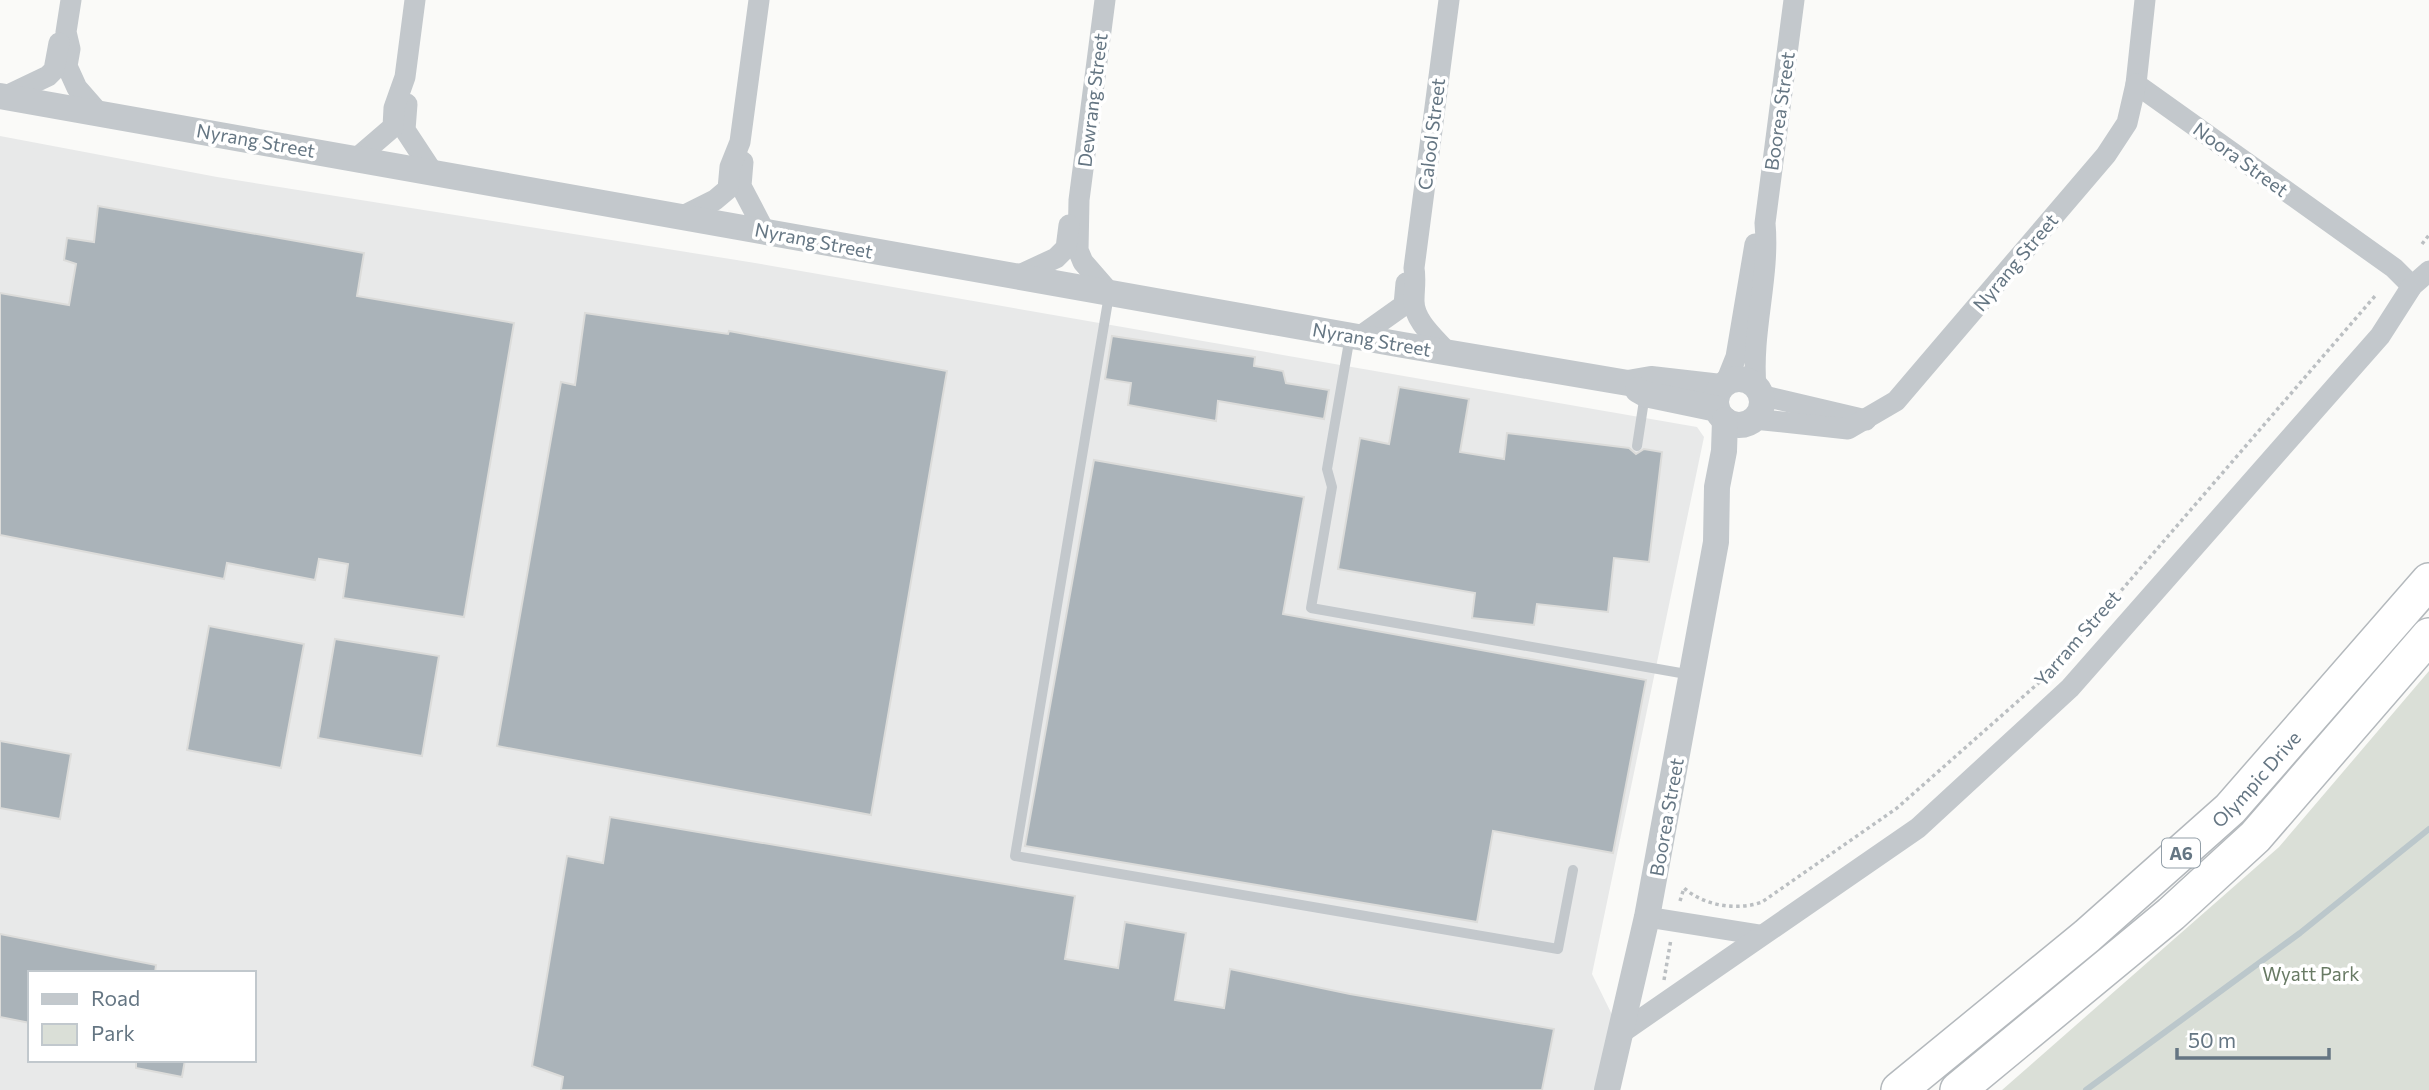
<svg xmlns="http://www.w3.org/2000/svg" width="2429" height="1090" font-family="Commissioner,sans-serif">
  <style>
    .built { fill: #e8e9e9; fill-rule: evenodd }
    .green { fill: #dadfd7 }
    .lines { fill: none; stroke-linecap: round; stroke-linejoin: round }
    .stream { stroke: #bbc7cb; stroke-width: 6 }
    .building { fill: #aab3b9; stroke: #dcdcda; stroke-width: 2 }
    .trunk-casing { stroke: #b4b9bd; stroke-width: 38 }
    .path { stroke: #bbbfc2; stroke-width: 3.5; stroke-dasharray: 3.5 3.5; stroke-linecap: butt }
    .service { stroke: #c3c8cc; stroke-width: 10 }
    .minor { stroke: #c3c8cc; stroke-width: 21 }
    .tertiary { stroke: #c3c8cc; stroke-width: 26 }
    .trunk { stroke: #fff; stroke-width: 35 }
    .labels { text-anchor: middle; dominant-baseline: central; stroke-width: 7; stroke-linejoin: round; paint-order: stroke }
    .shield { fill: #fff; stroke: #939fa8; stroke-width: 2 }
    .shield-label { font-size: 18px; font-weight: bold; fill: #657683 }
    .street-label { font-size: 19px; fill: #657683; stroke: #fff }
    .park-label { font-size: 19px; fill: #687a64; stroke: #fff }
  </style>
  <rect width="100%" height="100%" fill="#fafaf8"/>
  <path class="built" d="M0,136L217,177L749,262L1697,427L1704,437L1592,974L1621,1033L1607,1090H0ZM30,973H254V1060H30Z"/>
  <polygon class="green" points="2429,671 2429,1090 2002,1090 2279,847"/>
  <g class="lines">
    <polyline class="stream" points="2086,1090 2300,933 2429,829"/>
  </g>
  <g class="building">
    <polygon points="98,206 364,253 357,296 514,323 464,617 343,598 348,564 319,559 315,580 227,563 224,579 0,535 0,293 69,305 76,264 64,260 67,238 94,242"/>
    <polygon points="585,313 728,334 729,331 947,371 871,815 497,746 561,382 575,385"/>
    <polygon points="1112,336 1255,357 1254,366 1283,371 1286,383 1329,390 1324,419 1218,401 1216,421 1128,405 1131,383 1105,379"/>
    <polygon points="1399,387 1469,399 1460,452 1504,459 1507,433 1629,448 1636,454 1644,449 1662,452 1649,562 1614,558 1608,612 1537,604 1534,625 1472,618 1475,593 1338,569 1360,438 1389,444"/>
    <polygon points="1094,460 1304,497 1283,614 1646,680 1613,853 1493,831 1477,922 1025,846"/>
    <polygon points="209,626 304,644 281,768 187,750"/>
    <polygon points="335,639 439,656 422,756 318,738"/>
    <polygon points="0,741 71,754 60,819 0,808"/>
    <polygon points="610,817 1075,896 1065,959 1118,968 1125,922 1186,933 1175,1000 1224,1008 1230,969 1350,994 1554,1029 1542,1090 561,1090 563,1077 532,1066 567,856 603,863"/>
    <polygon points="0,934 156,965 155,973 30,973 30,1023 0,1017"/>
    <polygon points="136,1060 185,1060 182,1077 136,1068"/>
  </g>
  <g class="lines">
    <g class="trunk-casing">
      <g id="trunk">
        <path id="s1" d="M1899,1090L2087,936L2230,809L2429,581"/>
        <polyline points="1958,1090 2171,914 2255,837 2429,636"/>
      </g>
    </g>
    <g class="path">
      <polyline points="2422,244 2429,235"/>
      <path d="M1680,901L1684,888C1704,906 1738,911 1762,902L1897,808L2051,672L2375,296"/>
      <polyline points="1664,980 1671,939"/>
    </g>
    <g class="service">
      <polyline points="1109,295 1015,856 1558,949 1573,870"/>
      <polyline points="1350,336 1327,469 1332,487 1311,608 1692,675"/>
      <polyline points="1637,446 1645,394"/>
    </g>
    <g class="minor">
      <polyline points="71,0 66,32 70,49 67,66 77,88 98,112"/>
      <polyline points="1105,0 1079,200 1078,250 1083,262 1110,293"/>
      <polyline points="2145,0 2136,84 2394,268 2412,286"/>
      <polyline points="4,97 48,76 54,70 59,43"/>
      <polyline points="407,104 405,130 432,171"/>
      <polyline points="357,158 393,127 394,108 405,77 415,0"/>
      <polyline points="743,162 741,186 764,230"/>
      <polyline points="683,216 715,200 728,189 730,167 740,142 759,0"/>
      <polyline points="1015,277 1056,258 1066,248 1069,225"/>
      <polyline points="1359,337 1404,305 1406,283"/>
      <path d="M1447,352C1435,338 1414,321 1414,301C1414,289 1416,280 1414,268L1449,0"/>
      <polyline points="1726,382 1736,357 1755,244"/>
      <path d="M1756,387C1751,331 1770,278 1765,223L1794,0"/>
      <polyline points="1760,395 1866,420"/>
      <polyline points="1754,419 1848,429 1896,401 2106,155 2127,123 2136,84"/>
      <polyline points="1647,917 1760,935"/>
      <polyline points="1621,1033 1918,828 2070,688 2380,336 2412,286 2429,271"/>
    </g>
    <g class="tertiary">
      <polyline points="0,96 1403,345 1628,383 1651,379 1721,387"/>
      <circle cx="1739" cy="402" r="23"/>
      <polyline points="1638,390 1645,394 1717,409"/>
      <polyline points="1607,1090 1647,917 1716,542 1717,487 1724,451 1725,420"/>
    </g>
    <use href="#trunk" class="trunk"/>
  </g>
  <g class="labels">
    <rect class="shield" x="2162" y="838.5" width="38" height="29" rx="5"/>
    <g class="shield-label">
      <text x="2181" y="853">A6</text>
    </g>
    <g class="street-label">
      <text transform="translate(1092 100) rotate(-83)">Dewrang Street</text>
      <text transform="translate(1779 111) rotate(-82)">Boorea Street</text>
      <text transform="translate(1431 134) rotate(-83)">Calool Street</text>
      <text transform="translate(256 140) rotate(10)">Nyrang Street</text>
      <text transform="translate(2241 159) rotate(36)">Noora Street</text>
      <text transform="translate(814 240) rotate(11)">Nyrang Street</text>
      <text transform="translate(2015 262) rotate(-50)">Nyrang Street</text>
      <text transform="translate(1372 339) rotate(10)">Nyrang Street</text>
      <text transform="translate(2077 638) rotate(-49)">Yarram Street</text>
      <text stroke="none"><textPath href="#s1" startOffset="474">Olympic Drive</textPath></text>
      <text transform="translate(1666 817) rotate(-80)">Boorea Street</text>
    </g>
    <g class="park-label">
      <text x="2311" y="973">Wyatt Park</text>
    </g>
  </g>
  <rect x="28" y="971" width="228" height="91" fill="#ffffff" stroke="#c1c8cd" stroke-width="2"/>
  <rect x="42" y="994" width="35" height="10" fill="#c3c8cc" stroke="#c1c8cd" stroke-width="2"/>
  <text x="91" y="1006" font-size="21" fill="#657683">Road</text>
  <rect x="42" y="1024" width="35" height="21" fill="#dadfd7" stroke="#c1c8cd" stroke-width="2"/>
  <text x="91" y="1041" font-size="21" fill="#657683">Park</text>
  <path d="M2177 1048v10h152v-10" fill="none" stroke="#657683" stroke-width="3.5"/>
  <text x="2188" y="1048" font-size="21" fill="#657683" stroke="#ffffff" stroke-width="5" paint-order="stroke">50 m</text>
</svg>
